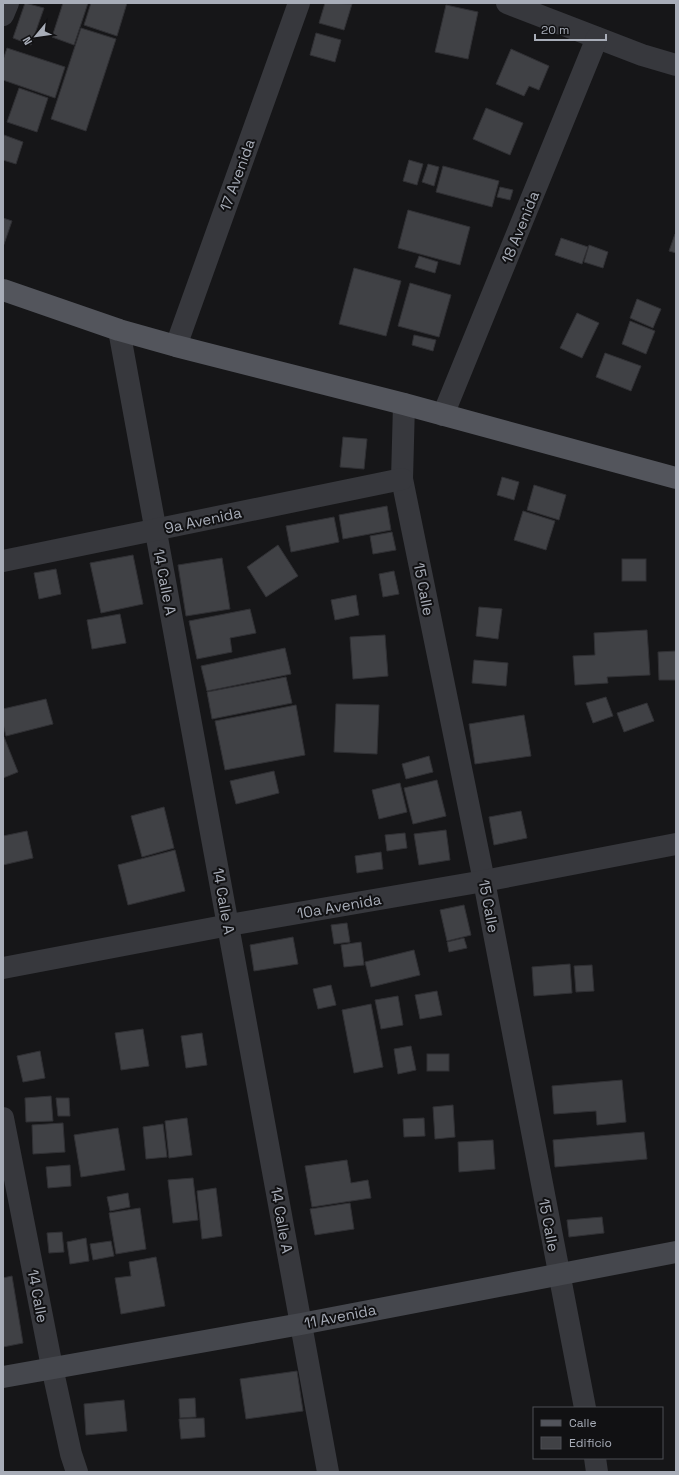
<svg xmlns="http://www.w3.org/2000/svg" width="679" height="1475" font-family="'Space Grotesk',sans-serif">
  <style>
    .building { fill: #404145; stroke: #303034 }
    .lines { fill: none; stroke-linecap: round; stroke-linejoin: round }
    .street { stroke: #37383d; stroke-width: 22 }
    .secondary { stroke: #45474d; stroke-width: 22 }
    .primary { stroke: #53555c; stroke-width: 22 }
    .labels { text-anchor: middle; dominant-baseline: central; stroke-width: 4; stroke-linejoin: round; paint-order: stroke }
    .street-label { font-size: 15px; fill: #a8adb8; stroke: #111113 }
  </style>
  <rect width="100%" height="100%" fill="#161618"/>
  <g class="building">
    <polygon points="25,3 44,8 31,45 13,38"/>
    <polygon points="63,3 88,3 74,45 52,37"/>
    <polygon points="91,3 127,3 117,36 84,25"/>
    <polygon points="325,3 352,4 344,30 319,23"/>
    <polygon points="446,5 478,12 468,59 435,52"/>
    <polygon points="81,28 116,39 86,131 51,119"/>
    <polygon points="316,33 341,40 335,62 310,55"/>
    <polygon points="7,48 65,67 55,98 3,80 3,60"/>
    <polygon points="511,49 549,66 539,90 529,86 524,96 496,84"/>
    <polygon points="19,88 48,98 37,132 7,122"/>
    <polygon points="486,108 523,123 510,155 473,139"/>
    <polygon points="4,135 23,142 16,164 3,160 3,139"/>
    <polygon points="409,160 423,164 417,185 403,181"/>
    <polygon points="428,164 439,167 434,186 422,182"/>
    <polygon points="443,166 499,181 492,207 436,192"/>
    <polygon points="500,187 513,190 510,200 497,197"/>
    <polygon points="408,210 470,227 460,265 398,248"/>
    <polygon points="3,218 12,221 3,247"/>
    <polygon points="675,234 676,234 676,253 669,251"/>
    <polygon points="561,238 588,247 582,264 555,255"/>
    <polygon points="589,245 608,252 603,268 584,262"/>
    <polygon points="419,256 438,262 435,273 415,267"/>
    <polygon points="354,268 401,281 386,336 339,324"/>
    <polygon points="410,283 451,295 439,337 398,326"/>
    <polygon points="637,299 661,309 653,328 630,318"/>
    <polygon points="577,313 599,323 582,358 560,348"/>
    <polygon points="630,321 655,331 646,354 622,344"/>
    <polygon points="414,335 436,340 433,351 412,345"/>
    <polygon points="605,353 641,366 631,391 596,377"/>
    <polygon points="343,437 367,439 364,469 340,467"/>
    <polygon points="502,477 519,482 514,500 497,495"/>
    <polygon points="534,485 566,495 559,520 527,510"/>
    <polygon points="387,506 391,530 343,539 339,515"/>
    <polygon points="523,511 555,521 546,550 514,540"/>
    <polygon points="334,517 339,542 291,552 286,526"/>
    <polygon points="392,532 396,550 373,554 370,536"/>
    <polygon points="278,545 298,576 266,597 247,567"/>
    <polygon points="133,555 143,604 101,613 90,563"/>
    <polygon points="222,558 230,609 186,616 178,565"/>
    <rect x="622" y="559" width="24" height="22"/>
    <polygon points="56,569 61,594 39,599 34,573"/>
    <polygon points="394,571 399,594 383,597 379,574"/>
    <polygon points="356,595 359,615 335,620 331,600"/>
    <polygon points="479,607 502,609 498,639 476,636"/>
    <polygon points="250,609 256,633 230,638 232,652 197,659 189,621"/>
    <polygon points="120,614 126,643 92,649 87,620"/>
    <polygon points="647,630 650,675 607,677 608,683 575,685 573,656 595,655 594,633"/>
    <polygon points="385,635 388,676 353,679 350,637"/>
    <polygon points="285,648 291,674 207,691 201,666"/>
    <polygon points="676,651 676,680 659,680 658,652"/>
    <polygon points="474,660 508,663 506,686 472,683"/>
    <polygon points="286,677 292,703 212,719 207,692"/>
    <polygon points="606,697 613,716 593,723 586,703"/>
    <polygon points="46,699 53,724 6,736 3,724 3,709"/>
    <polygon points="647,703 654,721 624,732 617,713"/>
    <polygon points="336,704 379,705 377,754 334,752"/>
    <polygon points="296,705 305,755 225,770 215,721"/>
    <polygon points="524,715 531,756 475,764 469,724"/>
    <polygon points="3,737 4,737 18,772 3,778"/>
    <polygon points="429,756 433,772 406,779 402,764"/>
    <polygon points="274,771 279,793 236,804 230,781"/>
    <polygon points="437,780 446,816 413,824 404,788"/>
    <polygon points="400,783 407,812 379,819 372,790"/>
    <polygon points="164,807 174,848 142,857 131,816"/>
    <polygon points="521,811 527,838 494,845 489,817"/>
    <polygon points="446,830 450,860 419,865 414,834"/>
    <polygon points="27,831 33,858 3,865 3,836"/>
    <polygon points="405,833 407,848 387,851 385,835"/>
    <polygon points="175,850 185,891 128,905 118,865"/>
    <polygon points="381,852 383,869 357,873 355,856"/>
    <polygon points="464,905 471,935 447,941 440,910"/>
    <polygon points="347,923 350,942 334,944 331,925"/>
    <polygon points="293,937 298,964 254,971 250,945"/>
    <polygon points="464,938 467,948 449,952 447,942"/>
    <polygon points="361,942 364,965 344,967 341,945"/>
    <polygon points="414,950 420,975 371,987 365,962"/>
    <polygon points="570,964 572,993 534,996 532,967"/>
    <polygon points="592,965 594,991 576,992 574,966"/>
    <polygon points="331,985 336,1005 318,1009 313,989"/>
    <polygon points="437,991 442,1015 420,1019 415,995"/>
    <polygon points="398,996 403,1025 381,1029 375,1000"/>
    <polygon points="371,1004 383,1067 354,1073 342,1010"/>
    <polygon points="143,1029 149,1066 121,1070 115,1033"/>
    <polygon points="202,1033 207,1065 186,1068 181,1036"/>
    <polygon points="411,1046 416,1070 398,1074 394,1049"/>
    <polygon points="40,1051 45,1078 23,1082 17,1056"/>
    <rect x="427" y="1054" width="22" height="17"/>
    <polygon points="622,1080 626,1122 597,1125 596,1111 554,1114 552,1086"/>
    <polygon points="51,1096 53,1121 26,1122 25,1098"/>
    <polygon points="56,1098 69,1098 70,1116 58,1116"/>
    <polygon points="453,1105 455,1137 435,1139 433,1107"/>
    <polygon points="187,1118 192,1155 169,1158 165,1121"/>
    <polygon points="424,1118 425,1136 404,1137 403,1119"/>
    <polygon points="63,1123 65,1152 33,1154 32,1125"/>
    <polygon points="163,1124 167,1157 146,1159 143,1127"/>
    <polygon points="118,1128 125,1170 81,1177 74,1135"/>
    <polygon points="644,1132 647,1159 555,1167 553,1140"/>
    <polygon points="493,1140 495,1169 459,1172 458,1142"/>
    <polygon points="347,1160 351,1183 368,1180 371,1198 312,1207 305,1166"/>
    <polygon points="70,1165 71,1186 48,1188 46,1167"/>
    <polygon points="193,1178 198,1220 173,1223 168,1180"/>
    <polygon points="216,1188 222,1236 202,1239 197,1191"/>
    <polygon points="128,1193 130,1207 110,1211 107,1197"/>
    <polygon points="350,1203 354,1229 315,1235 310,1209"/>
    <polygon points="140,1208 146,1249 116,1254 109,1213"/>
    <polygon points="602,1217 604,1233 569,1237 567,1220"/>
    <polygon points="62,1232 64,1252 49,1253 47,1233"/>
    <polygon points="86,1238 89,1261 70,1264 67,1242"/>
    <polygon points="111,1241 114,1256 93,1260 90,1244"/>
    <polygon points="156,1257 165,1306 121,1314 115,1278 131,1276 129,1262"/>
    <polygon points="12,1276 23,1343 3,1347 3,1278"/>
    <polygon points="297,1371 303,1411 246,1419 240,1379"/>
    <polygon points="195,1398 196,1417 180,1418 179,1399"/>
    <polygon points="124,1400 127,1431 86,1435 84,1404"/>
    <polygon points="204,1418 205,1437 181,1439 179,1419"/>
  </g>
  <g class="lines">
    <g class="street">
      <polyline points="507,3 642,55 676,65"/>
      <polyline points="3,15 8,3"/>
      <polyline points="119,330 328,1472"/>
      <polyline points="176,346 299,3"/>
      <polyline points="404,404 402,479 484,881 585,1408"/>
      <polyline points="443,415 597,38"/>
      <polyline points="3,561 402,479"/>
      <polyline points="3,968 229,925 484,881 676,844"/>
      <polyline points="3,1118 52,1367 71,1454 77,1472"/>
      <polyline points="595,1458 597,1472"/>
    </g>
    <polyline class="secondary" points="3,1377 301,1324 676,1252"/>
    <polyline class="primary" points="3,290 119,330 176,346 404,404 676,478"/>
  </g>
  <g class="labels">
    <g class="street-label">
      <text transform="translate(237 175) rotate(-70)">17 Avenida</text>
      <text transform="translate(520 227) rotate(-68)">18 Avenida</text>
      <text transform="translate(203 520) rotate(-12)">9a Avenida</text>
      <text transform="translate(165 582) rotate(79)">14 Calle A</text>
      <text transform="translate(424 589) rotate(79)">15 Calle</text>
      <text transform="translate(224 901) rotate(80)">14 Calle A</text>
      <text transform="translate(339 906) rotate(-10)">10a Avenida</text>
      <text transform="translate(489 906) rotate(79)">15 Calle</text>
      <text transform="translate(282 1220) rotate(80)">14 Calle A</text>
      <text transform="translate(549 1225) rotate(79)">15 Calle</text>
      <text transform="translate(38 1296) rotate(79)">14 Calle</text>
      <text transform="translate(340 1316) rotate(-11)">11 Avenida</text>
    </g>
  </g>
  <rect width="679" height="1475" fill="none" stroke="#a8adb8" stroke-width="8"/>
  <rect x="533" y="1407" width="130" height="52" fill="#111113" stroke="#4d4f55"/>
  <rect x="541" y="1420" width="20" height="6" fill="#53555c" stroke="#4d4f55"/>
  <text x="569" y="1427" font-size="12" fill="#a8adb8">Calle</text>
  <rect x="541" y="1437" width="20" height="12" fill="#404145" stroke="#4d4f55"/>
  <text x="569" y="1447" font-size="12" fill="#a8adb8">Edificio</text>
  <g transform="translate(36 36) rotate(241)" stroke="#111113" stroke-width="3" paint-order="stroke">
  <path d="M0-3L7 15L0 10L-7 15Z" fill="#a8adb8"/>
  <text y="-6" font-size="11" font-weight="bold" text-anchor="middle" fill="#a8adb8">N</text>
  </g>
  <path d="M535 34v6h71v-6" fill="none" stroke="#a8adb8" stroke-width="2"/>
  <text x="541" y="34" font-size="12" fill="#a8adb8" stroke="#111113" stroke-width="3" paint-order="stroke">20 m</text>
</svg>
